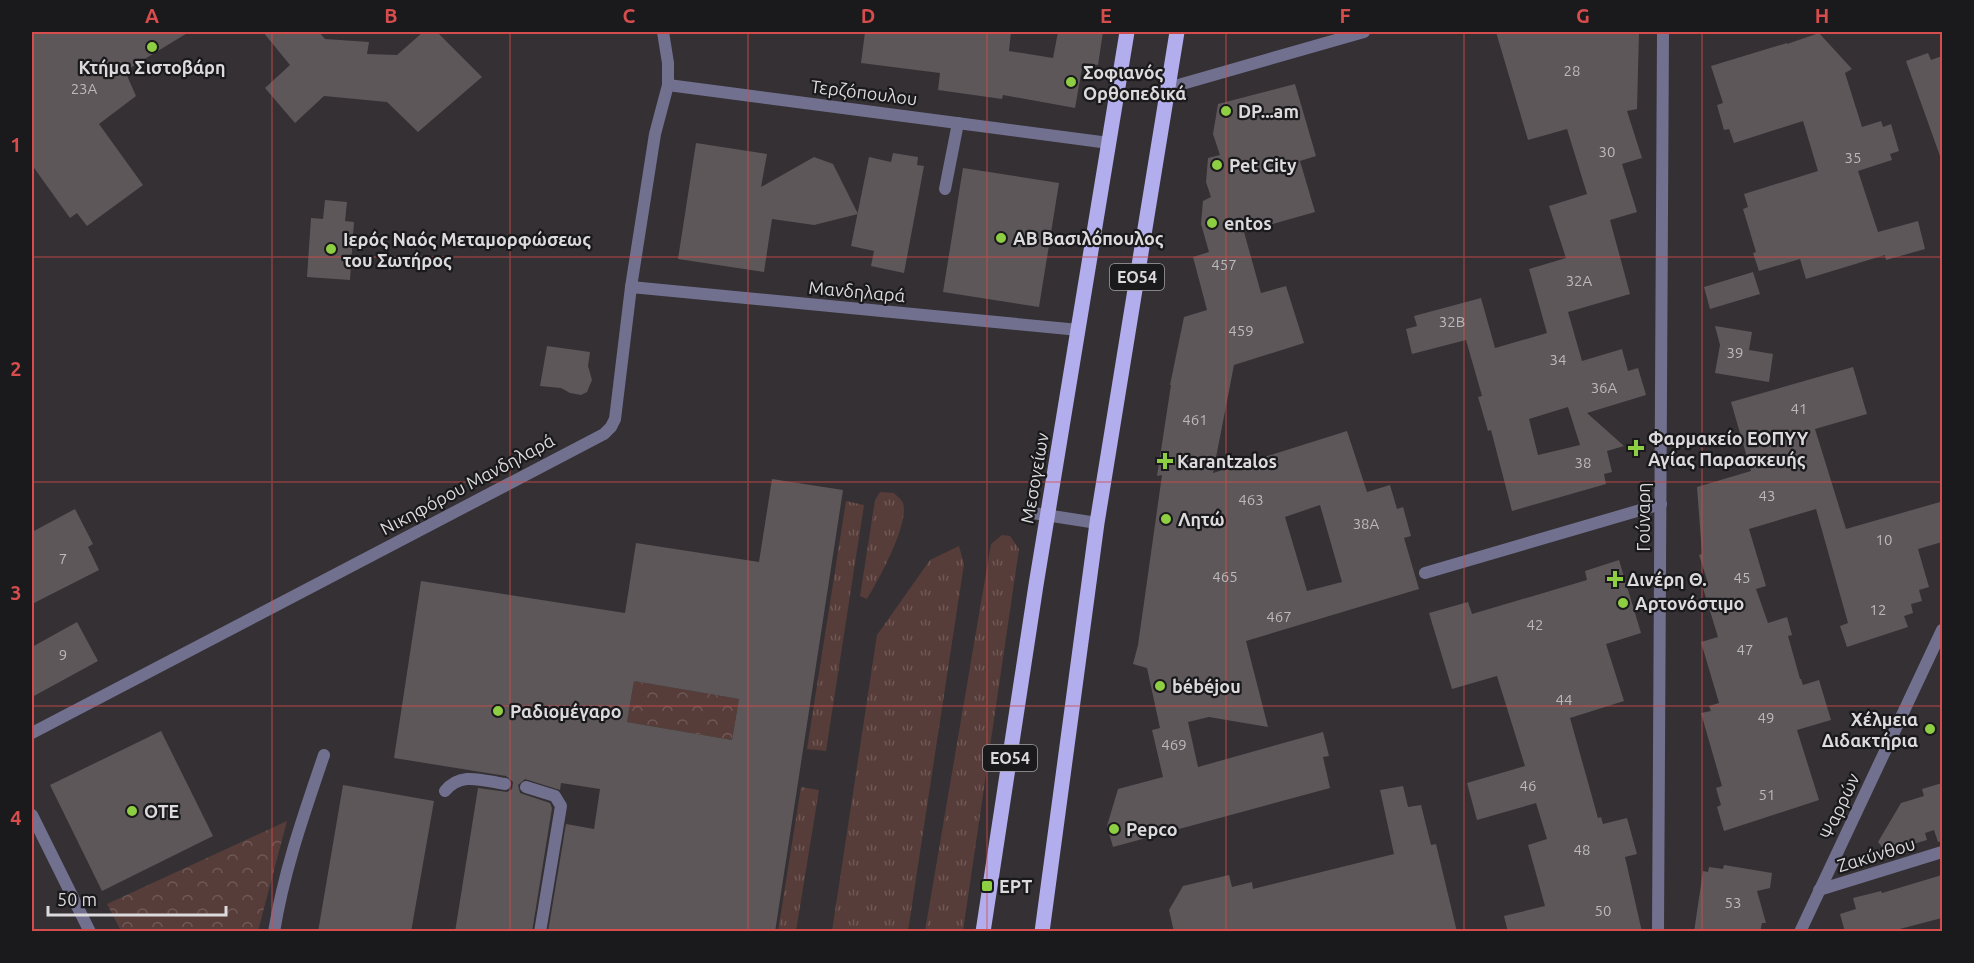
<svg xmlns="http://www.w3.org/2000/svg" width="1974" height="963" font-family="Ubuntu,sans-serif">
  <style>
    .grass { fill: url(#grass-tufts) }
    .forest { fill: url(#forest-crowns) }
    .building { fill: #5d5759; fill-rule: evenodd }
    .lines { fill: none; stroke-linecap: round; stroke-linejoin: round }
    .lane { stroke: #72708f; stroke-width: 12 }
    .street { stroke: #72708f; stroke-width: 12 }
    .primary { stroke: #b2aded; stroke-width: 15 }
    .grid { fill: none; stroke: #d74c4c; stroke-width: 1.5; stroke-opacity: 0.55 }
    .poi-dot { fill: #8ece43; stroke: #1a191b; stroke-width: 2 }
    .labels { text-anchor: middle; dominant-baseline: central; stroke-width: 4.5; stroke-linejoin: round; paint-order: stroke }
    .number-label { font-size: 15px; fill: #bcb9bb }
    .shield { fill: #1a191b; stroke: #a2a0a2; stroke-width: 1.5 }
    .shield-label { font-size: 16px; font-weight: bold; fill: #dcdadc }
    .poi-label { font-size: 18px; font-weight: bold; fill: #dcdadc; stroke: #1a191b; text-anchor: start }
    .street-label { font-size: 18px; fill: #dcdadc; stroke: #1a191b }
    .neatline { fill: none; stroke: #d74c4c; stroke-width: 2 }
    .grid-label { font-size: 20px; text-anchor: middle; font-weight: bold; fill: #d74c4c }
  </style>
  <defs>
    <pattern id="grass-tufts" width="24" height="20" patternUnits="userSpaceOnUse" patternTransform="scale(1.5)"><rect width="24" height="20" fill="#573d39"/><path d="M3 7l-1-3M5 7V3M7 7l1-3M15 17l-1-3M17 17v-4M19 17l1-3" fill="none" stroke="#6f5855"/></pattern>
    <pattern id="forest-crowns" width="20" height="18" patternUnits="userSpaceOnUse" patternTransform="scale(1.5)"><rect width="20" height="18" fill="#573d39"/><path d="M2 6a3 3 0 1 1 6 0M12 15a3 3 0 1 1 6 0" fill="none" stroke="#6f5855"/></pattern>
  </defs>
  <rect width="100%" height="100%" fill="#343034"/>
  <g class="grass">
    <path d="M880,492L894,493C897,496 902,500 903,503C910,523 878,581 867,599L860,596L875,500Z"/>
    <polygon points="846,501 864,505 826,751 807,749"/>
    <polygon points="1002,535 1010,536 1019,549 963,931 925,931 991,544"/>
    <polygon points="959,546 964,564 908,931 832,931 877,635 930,560"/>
    <polygon points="801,787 819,790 796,931 778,931"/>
  </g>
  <g class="forest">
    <polygon points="634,681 739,699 732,740 627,722"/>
    <polygon points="287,821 258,931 121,931 107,904"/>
  </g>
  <g class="building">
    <polygon points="32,32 189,32 125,71 136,96 99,124 143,185 87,226 77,213 70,218 32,165"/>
    <polygon points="263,32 319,32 325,39 369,42 367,54 397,55 423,32 437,32 482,77 418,132 387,102 324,96 295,123 265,88 290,65"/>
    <polygon points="865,32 1011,32 1009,51 1053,58 1058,32 1103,32 1098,65 1083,63 1075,108 1003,95 1002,99 938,90 940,73 861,63"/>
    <path d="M1496,32H1639L1637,109L1627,111L1642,158L1622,164L1637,212L1610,220L1630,294L1568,312L1582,361L1622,349L1628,371L1638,368L1646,395L1587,413L1624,446L1607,451L1612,472L1604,474L1606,484L1512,511L1491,430L1488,431L1478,397L1482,396L1466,340L1412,354L1406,329L1417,326L1414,316L1481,298L1495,348L1547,333L1529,269L1566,258L1549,206L1587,194L1567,129L1528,140ZM1568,407L1580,445L1538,455L1529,419Z"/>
    <polygon points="1819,33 1852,69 1845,73 1862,127 1881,121 1883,127 1891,124 1899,151 1890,154 1892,160 1858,171 1878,232 1918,221 1925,249 1886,260 1885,255 1806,279 1800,259 1759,271 1753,253 1756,252 1743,209 1748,207 1744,194 1818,171 1803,121 1734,143 1729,129 1724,130 1717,105 1723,103 1711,66 1787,43 1787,44"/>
    <polygon points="1928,53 1931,60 1942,56 1942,156 1940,156 1906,61"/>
    <path d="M1295,84L1316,156L1300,161L1315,212L1244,232L1261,293L1286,286L1304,343L1234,365L1213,473L1347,431L1367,492L1390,485L1397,509L1403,507L1411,536L1404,538L1419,589L1246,641L1268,727L1209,717L1188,722L1198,767L1323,732L1329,756L1323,757L1330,788L1113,847L1107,826L1118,789L1163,777L1152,730L1160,728L1147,668L1133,664L1138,645L1162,475L1157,476L1171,385H1170L1184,317L1207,310L1193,257L1209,252L1201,224L1203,201L1211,197L1206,182L1208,158L1220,155L1213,134L1218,104ZM1320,505L1342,582L1307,591L1285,517Z"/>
    <polygon points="696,143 767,154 761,187 814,157 833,164 858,214 814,225 772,219 764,272 678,259"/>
    <polygon points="893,153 918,157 917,165 924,166 904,273 871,266 874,251 851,246 869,157 891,162"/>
    <polygon points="963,168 1059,183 1039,307 943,292"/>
    <polygon points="325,200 347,202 345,221 354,222 350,280 307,277 311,218 323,219"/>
    <polygon points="1753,272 1760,294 1710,309 1704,287"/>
    <polygon points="1715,326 1752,332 1749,350 1773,354 1769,382 1715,373 1720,345"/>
    <polygon points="547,346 590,352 588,366 592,380 587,392 581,395 570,393 561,388 540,386"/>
    <polygon points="1853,367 1867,414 1815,429 1846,529 1940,502 1942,513 1942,542 1918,549 1929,587 1919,590 1922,601 1911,604 1913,613 1904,616 1908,627 1847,647 1840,626 1848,623 1816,509 1749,529 1766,586 1756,589 1768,623 1787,617 1792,635 1788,636 1800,679 1801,679 1803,685 1819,680 1831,720 1797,730 1819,800 1724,831 1717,807 1721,805 1716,788 1722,786 1701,713 1711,711 1709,706 1719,703 1701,642 1718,637 1702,585 1708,583 1699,555 1702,554 1697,487 1751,471 1731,402"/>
    <path d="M772,479L843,490L775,932H548L566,824L594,829L600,789L561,783L560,790L525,779L518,785L520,793L550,803L552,808L532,932H455L478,788L507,792L512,789L513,782L506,776L394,758L421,581L625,613L636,543L759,562ZM634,681L739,699L732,740L627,722Z"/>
    <polygon points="75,509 93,544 88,547 99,570 32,604 32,532"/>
    <polygon points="1619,560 1641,633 1606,644 1624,701 1570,718 1598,818 1601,817 1603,824 1627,818 1637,854 1625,857 1642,932 1508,932 1504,916 1545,906 1528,845 1547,839 1536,803 1477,820 1467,783 1525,766 1497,676 1452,689 1429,613 1468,602 1472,614 1587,580 1585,571"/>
    <polygon points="77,622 98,661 32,697 32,647"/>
    <polygon points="161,731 213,836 102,891 50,785"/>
    <polygon points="1942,783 1942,841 1938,842 1934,830 1925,833 1927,840 1886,852 1878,842 1901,803 1924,796 1922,789"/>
    <polygon points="343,785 434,801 411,932 318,932"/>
    <polygon points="1403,786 1408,807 1421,805 1431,845 1436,844 1457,932 1174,932 1169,910 1183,886 1229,875 1232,887 1252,882 1253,889 1394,854 1380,790"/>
    <polygon points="1724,865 1772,873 1770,888 1757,891 1766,923 1762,923 1760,932 1694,932 1703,871 1708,872 1709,867 1723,869"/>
    <polygon points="1942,875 1942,918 1888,932 1845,932 1840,914 1856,909 1853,898 1881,891 1882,893"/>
  </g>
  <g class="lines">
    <g class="lane">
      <polyline points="945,189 958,123"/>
      <polyline points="1033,513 1097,523"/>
      <polyline points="1425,573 1661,504"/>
      <polyline points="526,787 555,796 561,806 540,932"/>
      <path d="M445,791C461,771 483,781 505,784"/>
      <path d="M274,932C284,870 304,814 324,755"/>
    </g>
    <g class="street">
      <polyline points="668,85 1109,143"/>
      <polyline points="1168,88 1364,32"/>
      <polyline points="631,287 1079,330"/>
      <polyline points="32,733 604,434 611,427 615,419 631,287 655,134 668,85 668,63 663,32"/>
      <polyline points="32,815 90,932"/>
      <polyline points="1819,890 1942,852"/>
      <polyline points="1658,932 1663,32"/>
      <polyline points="1800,932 1942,630"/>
    </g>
    <g class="primary">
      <polyline points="983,932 1036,585 1127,32"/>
      <polyline points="1042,932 1097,523 1177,32"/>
    </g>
  </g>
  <path class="grid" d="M272,32V932M510,32V932M748,32V932M987,32V932M1226,32V932M1464,32V932M1702,32V932M32,257H1942M32,482H1942M32,706H1942"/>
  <g class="poi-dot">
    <circle cx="152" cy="47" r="6"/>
    <circle cx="1071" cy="82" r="6"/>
    <circle cx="1226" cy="111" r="6"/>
    <circle cx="1217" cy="165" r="6"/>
    <circle cx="1212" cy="223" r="6"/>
    <circle cx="1001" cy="238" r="6"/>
    <circle cx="331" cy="249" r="6"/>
    <path d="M1633 439h6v6h6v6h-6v6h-6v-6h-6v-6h6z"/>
    <path d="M1162 452h6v6h6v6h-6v6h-6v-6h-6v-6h6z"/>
    <circle cx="1166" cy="519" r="6"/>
    <path d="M1612 570h6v6h6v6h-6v6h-6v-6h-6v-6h6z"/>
    <circle cx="1623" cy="603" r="6"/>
    <circle cx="1160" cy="686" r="6"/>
    <circle cx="498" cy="711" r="6"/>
    <circle cx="1930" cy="729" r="6"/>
    <circle cx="132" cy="811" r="6"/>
    <circle cx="1114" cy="829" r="6"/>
    <rect x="981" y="880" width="12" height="12" rx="3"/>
  </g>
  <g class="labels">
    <g class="number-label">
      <text x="1572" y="70">28</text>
      <text x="84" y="88">23Α</text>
      <text x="1607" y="151">30</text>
      <text x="1853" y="157">35</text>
      <text x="1224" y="264">457</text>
      <text x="1579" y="280">32Α</text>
      <text x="1452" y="321">32Β</text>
      <text x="1241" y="330">459</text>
      <text x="1735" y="352">39</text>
      <text x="1558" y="359">34</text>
      <text x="1604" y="387">36Α</text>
      <text x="1799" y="408">41</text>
      <text x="1195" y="419">461</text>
      <text x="1583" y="462">38</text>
      <text x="1767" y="495">43</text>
      <text x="1251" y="499">463</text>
      <text x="1366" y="523">38Α</text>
      <text x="1884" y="539">10</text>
      <text x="63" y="558">7</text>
      <text x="1225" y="576">465</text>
      <text x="1742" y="577">45</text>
      <text x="1878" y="609">12</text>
      <text x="1279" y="616">467</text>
      <text x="1535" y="624">42</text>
      <text x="1745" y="649">47</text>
      <text x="63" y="654">9</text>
      <text x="1564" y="699">44</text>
      <text x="1766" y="717">49</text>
      <text x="1174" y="744">469</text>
      <text x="1528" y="785">46</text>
      <text x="1767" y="794">51</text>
      <text x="1582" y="849">48</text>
      <text x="1733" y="902">53</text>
      <text x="1603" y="910">50</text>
    </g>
    <g class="shield">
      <rect x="1110" y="264" width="54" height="26" rx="4.5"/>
      <rect x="983" y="745" width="54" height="26" rx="4.5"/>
    </g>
    <g class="shield-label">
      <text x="1137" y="277">ΕΟ54</text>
      <text x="1010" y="758">ΕΟ54</text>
    </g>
    <g class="poi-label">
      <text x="152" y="67" text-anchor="middle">Κτήμα Σιστοβάρη</text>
      <text x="1083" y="72">Σοφιανός<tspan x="1083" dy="21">Ορθοπεδικά</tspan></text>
      <text x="1238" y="111">DP...am</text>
      <text x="1229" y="165">Pet City</text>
      <text x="1224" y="223">entos</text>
      <text x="1013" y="238">ΑΒ Βασιλόπουλος</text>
      <text x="343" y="239">Ιερός Ναός Μεταμορφώσεως<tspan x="343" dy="21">του Σωτήρος</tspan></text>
      <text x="1648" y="438">Φαρμακείο ΕΟΠΥΥ<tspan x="1648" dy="21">Αγίας Παρασκευής</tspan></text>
      <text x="1177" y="461">Karantzalos</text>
      <text x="1178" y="519">Λητώ</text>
      <text x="1627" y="579">Δινέρη Θ.</text>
      <text x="1635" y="603">Αρτονόστιμο</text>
      <text x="1172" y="686">bébéjou</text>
      <text x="510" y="711">Ραδιομέγαρο</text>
      <text x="1918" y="719" text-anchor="end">Χέλμεια<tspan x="1918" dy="21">Διδακτήρια</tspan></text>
      <text x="144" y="811">ΟΤΕ</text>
      <text x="1126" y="829">Pepco</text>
      <text x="999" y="886">ΕΡΤ</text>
    </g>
    <g class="street-label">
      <text transform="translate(864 92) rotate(7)">Τερζόπουλου</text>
      <text transform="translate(857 291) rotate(5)">Μανδηλαρά</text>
      <text transform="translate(1034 478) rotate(-80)">Μεσογείων</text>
      <text transform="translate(467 484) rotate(-28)">Νικηφόρου Μανδηλαρά</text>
      <text transform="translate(1643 517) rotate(-90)">Γούναρη</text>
      <text transform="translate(1839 806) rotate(-65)">Ψαρρών</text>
      <text transform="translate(1876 854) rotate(-17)">Ζακύνθου</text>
    </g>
  </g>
  <rect width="1974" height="963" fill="none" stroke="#1a191b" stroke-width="66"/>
  <path d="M48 906v9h178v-9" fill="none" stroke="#dcdadc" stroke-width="3"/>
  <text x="57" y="906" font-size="18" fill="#dcdadc" stroke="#1a191b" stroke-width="4.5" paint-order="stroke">50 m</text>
  <rect x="33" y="33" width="1908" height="897" class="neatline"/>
  <g class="grid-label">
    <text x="152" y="23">A</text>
    <text x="391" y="23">B</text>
    <text x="629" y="23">C</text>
    <text x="868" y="23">D</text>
    <text x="1106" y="23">E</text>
    <text x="1345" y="23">F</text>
    <text x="1583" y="23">G</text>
    <text x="1822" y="23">H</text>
    <text x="16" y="152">1</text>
    <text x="16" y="376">2</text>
    <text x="16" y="600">3</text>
    <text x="16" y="825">4</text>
  </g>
</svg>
